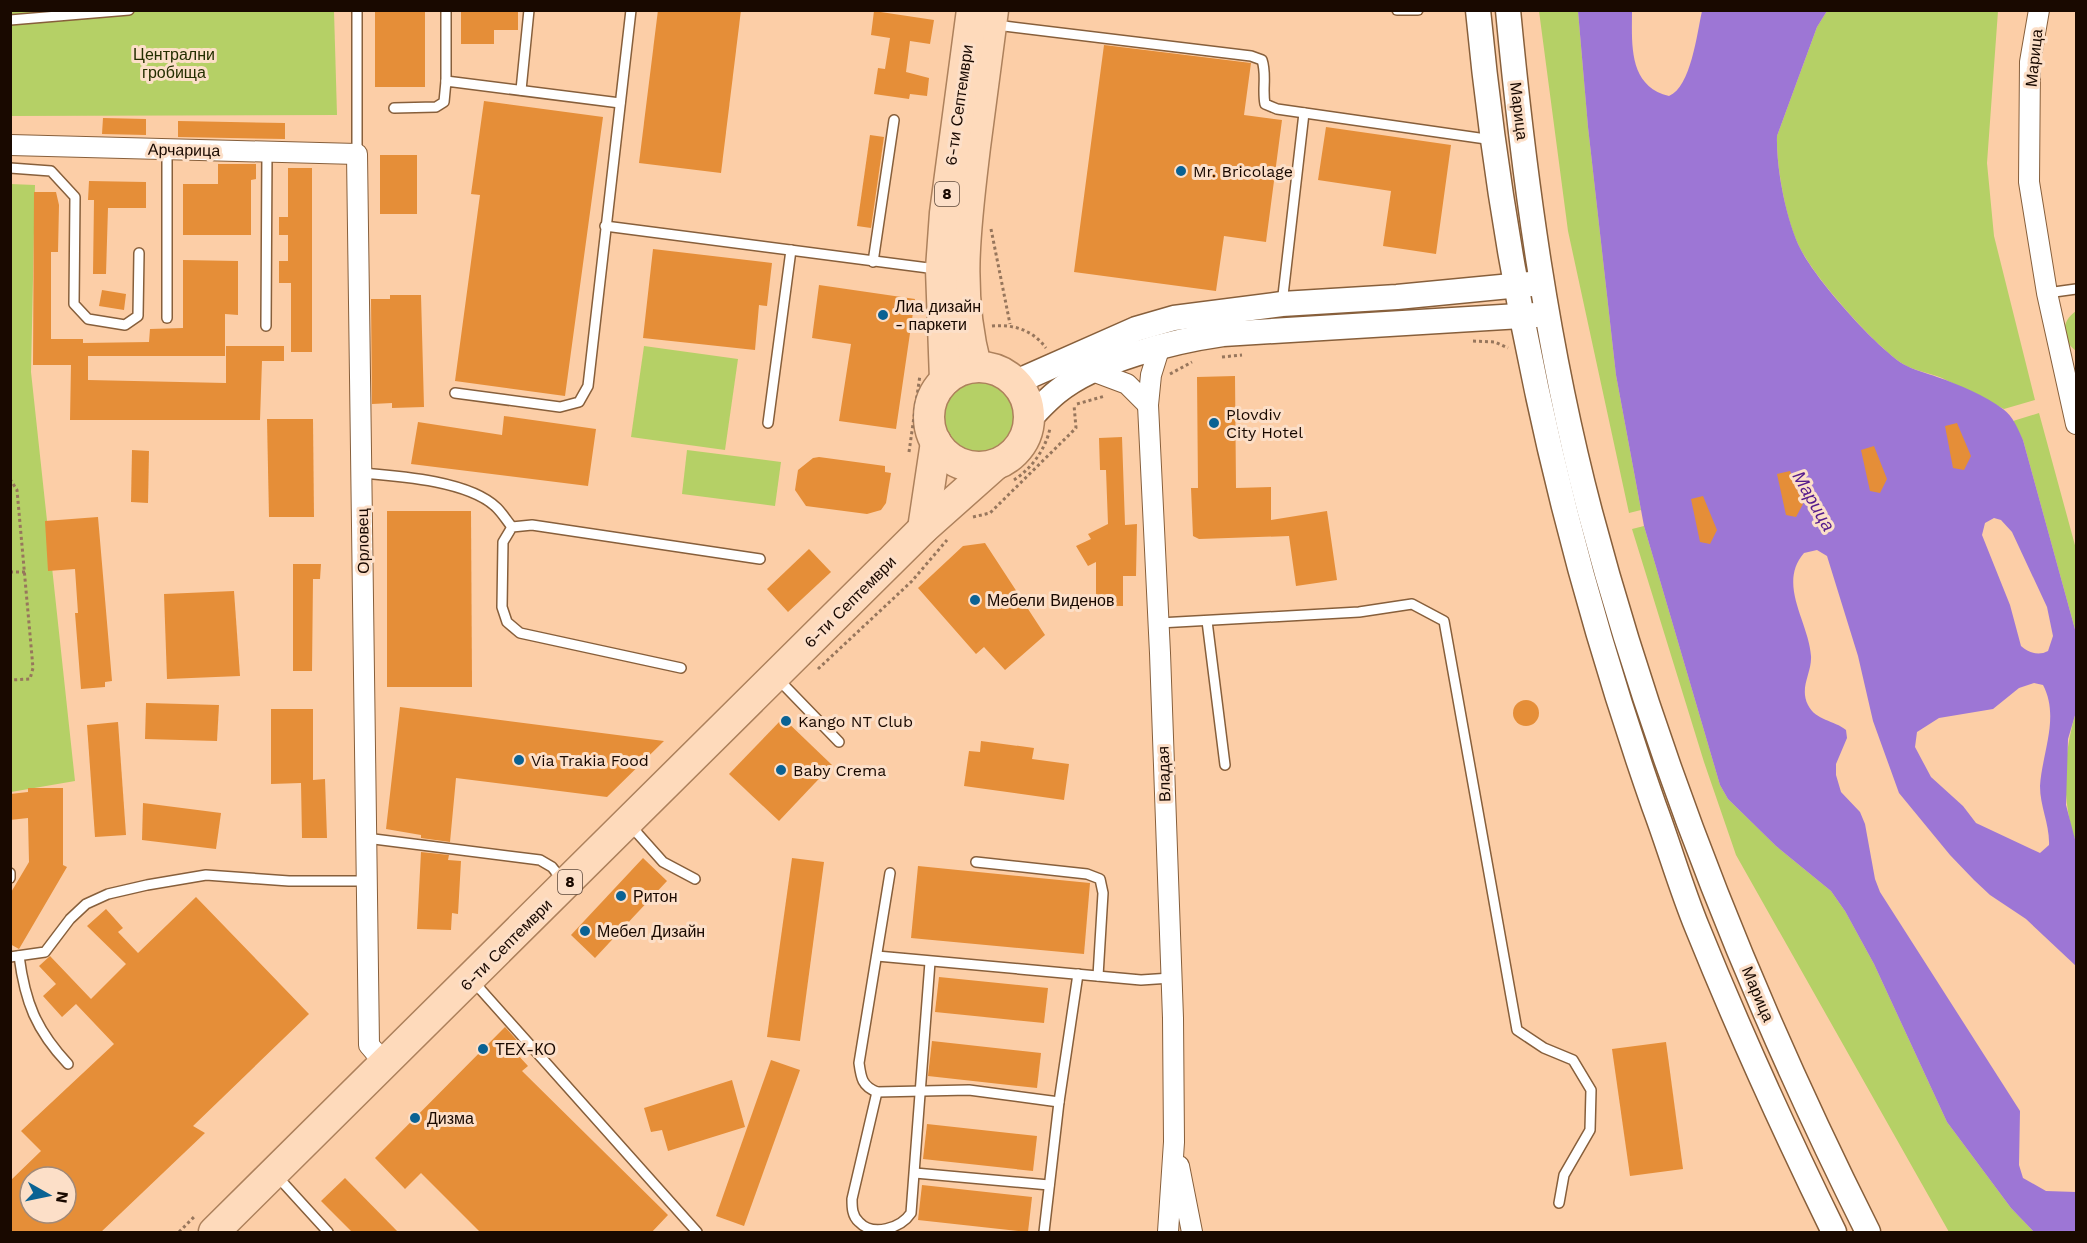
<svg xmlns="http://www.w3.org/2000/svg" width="2087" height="1243" font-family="'Work Sans',sans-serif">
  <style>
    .green { fill: #b5d066 }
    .water { fill: #9d76d5; fill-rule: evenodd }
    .building { fill: #e58e38; fill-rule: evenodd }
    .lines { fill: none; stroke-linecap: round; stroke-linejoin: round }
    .service-casing { stroke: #875f3b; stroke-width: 12 }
    .minor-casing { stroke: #875f3b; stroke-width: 22 }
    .tertiary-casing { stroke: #875f3b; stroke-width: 27 }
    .primary-casing { stroke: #ad815c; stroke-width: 33 }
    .path { stroke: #97765c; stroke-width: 3; stroke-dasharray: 3 3; stroke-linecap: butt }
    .service { stroke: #fff; stroke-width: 9 }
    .minor { stroke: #fff; stroke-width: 20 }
    .tertiary { stroke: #fff; stroke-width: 24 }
    .primary { stroke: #fedabb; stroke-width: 30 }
    .poi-dot { fill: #0a6293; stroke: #fcdfc8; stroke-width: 2 }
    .labels { text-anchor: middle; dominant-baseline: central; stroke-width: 6; stroke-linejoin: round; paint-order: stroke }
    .shield { fill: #fcdfc8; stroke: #5d493c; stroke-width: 1.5 }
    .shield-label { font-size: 15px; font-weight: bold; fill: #190900 }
    .park-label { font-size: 16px; fill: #242e00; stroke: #fcdfc8 }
    .street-label { font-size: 16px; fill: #190900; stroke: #fcdfc8 }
    .poi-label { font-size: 16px; fill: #190900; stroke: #fcdfc8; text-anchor: start }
    .water-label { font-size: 18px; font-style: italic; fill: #541a8c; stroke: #fcdfc8 }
  </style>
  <rect width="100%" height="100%" fill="#fccea7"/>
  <g class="green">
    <polygon points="11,11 334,11 337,115 11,116"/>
    <polygon points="1539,11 1578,11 1588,127 1616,375 1641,510 1629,513 1568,231"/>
    <path d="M1827,11H1998L1987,163L1994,236L2035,400L2004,409C1983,399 1963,388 1942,378C1930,373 1915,371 1903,364C1875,346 1815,278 1800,248C1786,221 1776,166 1777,136L1817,27Z"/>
    <polygon points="10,184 35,185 31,372 75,781 11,792"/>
    <path d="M2076,311V351C2061,340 2060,322 2076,311Z"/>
    <polygon points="644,346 738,359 725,450 631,437"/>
    <circle cx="981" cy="418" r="37"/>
    <polygon points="2039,413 2076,549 2076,633 2023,440 2013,421"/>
    <polygon points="687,450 781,462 775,506 682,494"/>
    <polygon points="1644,526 1720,785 1728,799 1776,846 1831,891 1845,911 1874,964 1947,1122 2011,1208 2034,1232 1949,1232 1736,855 1704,762 1632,529"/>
    <path d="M2076,712V843C2061,800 2063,754 2076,712Z"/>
  </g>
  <path class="water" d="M1578,11H1632C1632,44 1628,86 1669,96C1691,87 1697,33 1702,11H1827L1817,27L1777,136C1776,168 1786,219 1800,248C1815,279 1874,345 1903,364C1913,370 1927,373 1937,377C1958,384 1986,396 2003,409C2013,416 2018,429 2023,440L2076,633V712L2068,739L2066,805L2076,843V966L2026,919L1990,895L1974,880L1950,855L1899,793L1873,721L1858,656L1827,556L1817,550L1804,553C1777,584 1809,622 1811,656C1812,673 1799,687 1808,705C1816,721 1834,720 1846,730L1847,738L1836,764V775L1841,792L1860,812L1865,824L1875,879L1880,892L2020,1111L2019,1165L2023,1178L2046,1191L2076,1192V1232H2034L2011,1208L1947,1122L1874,964L1845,911L1831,891L1776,846L1728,799L1720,785L1644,526L1616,375L1588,127ZM1994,518L2001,520L2012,532L2047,607L2053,636L2048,651C2039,656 2029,653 2021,646L2010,605L1982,535L1985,523ZM2034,683L2043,685C2060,717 2042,753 2040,786C2040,807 2050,825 2049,845L2040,853L1976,823L1963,806L1931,777L1915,747L1917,732L1939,718L1993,709L2019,688Z"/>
  <g class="building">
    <rect x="375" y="10" width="50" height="77"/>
    <polygon points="461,10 518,10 518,30 494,30 494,44 461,44"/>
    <polygon points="658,10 741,10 721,173 639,163"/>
    <polygon points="874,11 934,20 930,44 910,41 906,72 929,78 927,96 910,94 909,99 874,94 878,68 885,69 890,38 871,35"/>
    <polygon points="1104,45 1251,63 1244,115 1282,120 1266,242 1224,236 1216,291 1074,272"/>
    <polygon points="484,101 603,117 565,396 455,381 480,195 471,194"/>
    <polygon points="103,118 146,119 146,135 102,134"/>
    <polygon points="178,121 285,123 285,139 178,137"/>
    <polygon points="1326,127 1451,145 1436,254 1383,246 1391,191 1318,180"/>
    <polygon points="870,135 884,137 871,228 857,226"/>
    <rect x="380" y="155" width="37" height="59"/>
    <polygon points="218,164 256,164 256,179 251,180 251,235 183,235 183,184 218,184"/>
    <polygon points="288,168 312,168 312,352 291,352 291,283 279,283 279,261 288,261 288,235 279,235 279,217 288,217"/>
    <polygon points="89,181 146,182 146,208 108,208 106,274 93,274 94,200 88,200"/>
    <polygon points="34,192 56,192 59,205 58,252 51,252 51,339 83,339 83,343 149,342 150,329 183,328 183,260 238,261 238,315 225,314 225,356 88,356 88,380 226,383 226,346 284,346 284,361 262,361 260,420 70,420 71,365 33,365"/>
    <polygon points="653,249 772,263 767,306 759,305 755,350 643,338"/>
    <polygon points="819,285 915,299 896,429 839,421 851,344 812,338"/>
    <polygon points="102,290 126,294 124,310 99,306"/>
    <polygon points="390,295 421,295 424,407 392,408 392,403 372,404 371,299 390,299"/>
    <polygon points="1235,376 1236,488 1271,487 1271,520 1327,511 1337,580 1296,586 1289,536 1199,539 1193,536 1191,488 1198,488 1197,377"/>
    <polygon points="504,416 596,429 588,486 411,464 418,422 502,435"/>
    <polygon points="267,419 313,419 314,517 269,517"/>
    <polygon points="1957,423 1971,456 1964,470 1953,468 1945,426"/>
    <polygon points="1122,437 1125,525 1137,524 1136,576 1123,576 1123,606 1105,606 1105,597 1096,597 1096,562 1088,566 1076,546 1091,539 1088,534 1108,524 1106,470 1100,470 1099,438"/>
    <polygon points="1874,446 1887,479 1880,493 1870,491 1861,450"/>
    <polygon points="132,450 149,451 148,503 131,502"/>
    <polygon points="819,457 885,466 885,472 891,473 886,503 881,510 867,514 806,506 795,490 798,470 813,458"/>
    <polygon points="1790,471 1803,504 1796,517 1786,515 1777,474"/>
    <polygon points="1703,496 1717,530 1710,544 1700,542 1691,499"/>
    <polygon points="387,511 471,511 472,687 387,687"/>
    <polygon points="98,517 112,681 105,682 105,687 81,689 75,613 78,613 75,569 48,571 45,521"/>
    <polygon points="985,543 1045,635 1005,670 984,647 976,654 918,588 963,546"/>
    <polygon points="809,549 831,572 788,612 767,589"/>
    <polygon points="293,564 321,564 320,579 313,579 312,671 293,671"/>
    <polygon points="234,591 240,676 167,679 164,594"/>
    <circle cx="1526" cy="713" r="13"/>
    <polygon points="146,703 219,705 217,741 145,739"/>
    <polygon points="400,707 664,741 607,797 456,778 450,842 421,838 421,835 386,829"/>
    <polygon points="271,709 313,709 313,780 325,779 327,838 302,838 301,783 271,784"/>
    <polygon points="783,718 832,765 779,821 729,774"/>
    <polygon points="118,722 126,835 95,837 87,725"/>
    <polygon points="981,741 1034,748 1032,759 1069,764 1064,800 964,786 969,751 980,752"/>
    <polygon points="28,788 63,788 63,865 67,867 19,949 10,944 10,894 29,862 28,818 10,820 10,794 28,792"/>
    <polygon points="143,803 221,813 216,849 142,840"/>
    <polygon points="421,852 449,855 448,860 461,861 458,914 452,913 451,930 417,929"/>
    <polygon points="643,858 667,881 595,958 571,935"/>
    <polygon points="792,858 824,862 800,1041 767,1037"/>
    <polygon points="918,866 1090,883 1084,954 911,938"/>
    <path d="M196,897L309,1014L193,1126L205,1133L100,1233H10V1181L41,1151L21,1131L114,1044L76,1004L62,1017L43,996L56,984L39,966L50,956L91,999L126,964L87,926L106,909L123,928L118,932L138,953ZM30,1177H66V1213H30Z"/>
    <polygon points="939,977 1048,988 1044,1023 935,1012"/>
    <polygon points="505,1027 523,1047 517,1054 528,1066 522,1071 668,1215 651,1233 481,1233 421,1173 405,1189 375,1158"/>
    <polygon points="932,1041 1041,1053 1037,1088 928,1076"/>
    <polygon points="1666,1042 1683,1169 1630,1176 1612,1049"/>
    <polygon points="771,1060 800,1070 744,1226 716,1216"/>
    <polygon points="732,1080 745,1127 668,1151 662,1130 651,1132 644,1108"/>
    <polygon points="927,1124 1037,1136 1033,1171 923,1159"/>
    <polygon points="345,1178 399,1233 353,1233 321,1201"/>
    <polygon points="922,1185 1032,1197 1028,1232 918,1220"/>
  </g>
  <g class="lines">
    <g class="service-casing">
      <g id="service">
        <polyline points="357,10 357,154"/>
        <polyline points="1397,10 1418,10"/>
        <polyline points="10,20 129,10"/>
        <path d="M996,25L1251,56L1262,60C1267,75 1262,89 1265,104L1277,109L1493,140"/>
        <polyline points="446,81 446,10"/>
        <polyline points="521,90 529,10"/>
        <polyline points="394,108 436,107 444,102 446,81 620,103"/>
        <polyline points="167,149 167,318"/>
        <polyline points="10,168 51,171 75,197 74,304 88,319 125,325 138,316 139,253"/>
        <polyline points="605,226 936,269"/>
        <polyline points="873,262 894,120"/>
        <polyline points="2047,293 2076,289"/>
        <polyline points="1282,304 1304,113"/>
        <polyline points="266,326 267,151"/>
        <polyline points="455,393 560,407 579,402 588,386 631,10"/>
        <polyline points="768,423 791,250"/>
        <path d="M362,473C399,476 470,481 497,508C503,514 507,521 512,527"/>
        <polyline points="1207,621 1225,765"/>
        <polyline points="1159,623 1359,612 1412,604 1444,621 1517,1030 1544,1048 1573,1060 1591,1090 1590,1130 1564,1175 1559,1203"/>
        <polyline points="681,668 520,633 507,622 502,607 503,542 512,527 532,525 760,559"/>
        <polyline points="777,678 839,742"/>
        <polyline points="630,825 663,862 695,879"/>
        <polyline points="366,838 540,860 552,867 563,881"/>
        <polyline points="976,862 1087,874 1100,879 1103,893 1098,976"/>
        <polyline points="10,873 10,878"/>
        <path d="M890,873L859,1063C861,1078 862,1086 877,1092L969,1090L1059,1102"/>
        <path d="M19,956C25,1002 36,1030 68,1064"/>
        <polyline points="877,956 1141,980 1171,978"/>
        <polyline points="10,957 45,952 70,919 86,904 108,894 147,885 206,875 289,881 367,881"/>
        <polyline points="473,981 697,1232"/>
        <path d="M877,1092L852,1199C852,1207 852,1216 859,1222C873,1237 901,1228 911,1213L930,962"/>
        <polyline points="915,1173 1049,1185"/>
        <polyline points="276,1175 328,1232"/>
        <polyline points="1044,1232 1059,1102 1078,974"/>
      </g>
    </g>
    <g class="minor-casing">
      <g id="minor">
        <polyline points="2039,10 2030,62 2029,182 2047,293 2076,424"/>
        <polyline points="10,145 357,154 369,1045 386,1065"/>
        <polyline points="1095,372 1127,384 1148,405 1151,375 1160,346"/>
        <polyline points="1148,405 1160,653 1173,1018 1174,1142 1168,1232"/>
        <polyline points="1179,1166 1192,1232"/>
      </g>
    </g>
    <g class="tertiary-casing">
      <g id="tertiary">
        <path d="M1478,10C1504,282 1564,549 1654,806C1669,846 1681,888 1697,927C1739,1031 1785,1132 1834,1232"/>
        <path d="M1508,10C1524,179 1547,349 1590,512C1656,761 1753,1003 1868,1232"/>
        <polyline points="1016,382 1136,329 1174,318 1282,304 1397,297 1531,284"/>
        <path d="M1030,418C1039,409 1047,400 1057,392C1096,360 1174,341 1223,334L1536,315"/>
      </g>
    </g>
    <g class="primary-casing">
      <g id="primary">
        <path d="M976,366C956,291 966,223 975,147C981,102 987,56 993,10"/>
        <circle cx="979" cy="417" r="50"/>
        <polyline points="945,380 941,269 945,213 972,10"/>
        <polyline points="923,529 936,442"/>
        <polyline points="214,1232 923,529 995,465"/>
      </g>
    </g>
    <g class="path">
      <polyline points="991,229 1010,324"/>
      <path d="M992,326C1013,324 1033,330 1046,348"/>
      <polyline points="1473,341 1495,342 1508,348"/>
      <polyline points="1222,357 1242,355"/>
      <polyline points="1170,374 1192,362"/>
      <polyline points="1077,404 1105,396"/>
      <polyline points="909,452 920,375"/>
      <polyline points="10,479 17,490 33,668 30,679 10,680"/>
      <path d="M1014,480C1031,469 1046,449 1050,428"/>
      <polyline points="973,517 990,513 1076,428 1074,405"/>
      <polyline points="10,572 25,572"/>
      <polyline points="818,669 912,581 947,540"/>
      <polyline points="179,1232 195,1216"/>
    </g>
    <use href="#service" class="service"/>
    <use href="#minor" class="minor"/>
    <use href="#tertiary" class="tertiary"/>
    <use href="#primary" class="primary"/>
  </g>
  <g class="poi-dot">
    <circle cx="1181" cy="171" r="6"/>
    <circle cx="883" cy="315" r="6"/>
    <circle cx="1214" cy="423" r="6"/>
    <circle cx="975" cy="600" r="6"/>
    <circle cx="786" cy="721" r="6"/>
    <circle cx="519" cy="760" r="6"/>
    <circle cx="781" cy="770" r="6"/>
    <circle cx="621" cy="896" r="6"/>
    <circle cx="585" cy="931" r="6"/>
    <circle cx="483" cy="1049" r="6"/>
    <circle cx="415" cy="1118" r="6"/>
  </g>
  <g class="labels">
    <g class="shield">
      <rect x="935" y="182" width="24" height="24" rx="4.5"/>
      <rect x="558" y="870" width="24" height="24" rx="4.5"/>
    </g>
    <g class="shield-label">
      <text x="947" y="194">8</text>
      <text x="570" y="882">8</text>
    </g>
    <g class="park-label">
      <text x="174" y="54">Централни<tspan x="174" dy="18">гробища</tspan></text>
    </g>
    <g class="street-label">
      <text transform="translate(2034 58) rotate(-84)">Марица</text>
      <text transform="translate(959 105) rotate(-82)">6-ти Септември</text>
      <text transform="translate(1519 111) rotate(83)">Марица</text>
      <text transform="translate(184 150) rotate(1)">Арчарица</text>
      <text transform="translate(363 541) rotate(-91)">Орловец</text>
      <text transform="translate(850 602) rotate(-45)">6-ти Септември</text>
      <text transform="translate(1164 774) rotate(-92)">Владая</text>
      <text transform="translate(506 945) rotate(-45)">6-ти Септември</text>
      <text transform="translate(1758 994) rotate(67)">Марица</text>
    </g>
    <g class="poi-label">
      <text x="1193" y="171">Mr. Bricolage</text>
      <text x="895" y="306">Лиа дизайн<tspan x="895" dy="18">- паркети</tspan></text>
      <text x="1226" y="414">Plovdiv<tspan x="1226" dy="18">City Hotel</tspan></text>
      <text x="987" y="600">Мебели Виденов</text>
      <text x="798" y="721">Kango NT Club</text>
      <text x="531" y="760">Via Trakia Food</text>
      <text x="793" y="770">Baby Crema</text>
      <text x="633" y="896">Ритон</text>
      <text x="597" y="931">Мебел Дизайн</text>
      <text x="495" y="1049">ТЕХ-КО</text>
      <text x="427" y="1118">Дизма</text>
    </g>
    <g class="water-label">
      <text transform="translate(1814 501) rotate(60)">Марица</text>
    </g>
  </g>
  <rect width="2087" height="1243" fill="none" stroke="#190900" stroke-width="24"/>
  <g transform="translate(48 1195) rotate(99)"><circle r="28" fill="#fcdfc8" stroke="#a18978" stroke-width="1.5"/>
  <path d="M0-4.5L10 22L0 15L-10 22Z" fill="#0a6293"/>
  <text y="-9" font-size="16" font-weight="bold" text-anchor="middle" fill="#190900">N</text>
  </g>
</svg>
